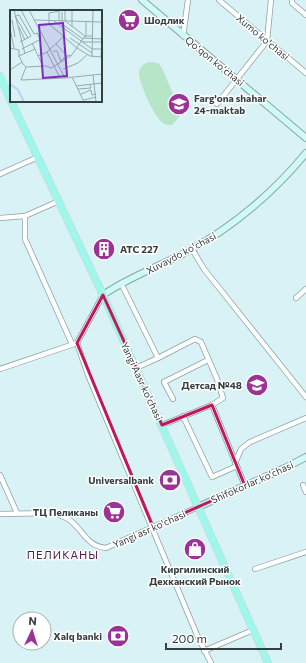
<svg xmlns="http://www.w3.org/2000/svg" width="306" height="663" font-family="Commissioner,sans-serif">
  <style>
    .pitch { fill: #b6e5c8 }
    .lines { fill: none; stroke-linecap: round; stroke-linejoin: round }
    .street-casing { stroke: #8aa3a6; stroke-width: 6 }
    .secondary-casing { stroke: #8aa3a6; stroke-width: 8 }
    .primary-casing { stroke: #cfd1d1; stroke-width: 8 }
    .street { stroke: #fff; stroke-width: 4.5 }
    .secondary { stroke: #cffbf5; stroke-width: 6 }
    .primary { stroke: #9ff7eb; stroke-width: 7 }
    .marked { fill: none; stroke: #c2185b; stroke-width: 3; stroke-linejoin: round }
    .labels { text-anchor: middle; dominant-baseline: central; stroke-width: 3; stroke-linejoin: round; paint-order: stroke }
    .poi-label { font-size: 10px; font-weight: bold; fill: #353f40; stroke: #fff; text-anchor: end }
    .street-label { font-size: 10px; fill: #353f40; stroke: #fff }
    .neighbourhood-label { font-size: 11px; letter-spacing: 1px; fill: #53204f; stroke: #fff }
    .inset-river { fill: none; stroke: #b8d2f6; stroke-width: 2 }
    .inset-road { fill: none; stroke: #97aaad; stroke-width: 1 }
    .view { fill: #7b2cbf; fill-opacity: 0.15; stroke: #7b2cbf; stroke-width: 2 }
    .inset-edge { fill: none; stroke: #353f40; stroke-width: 2 }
  </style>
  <rect width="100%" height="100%" fill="#d8f2f5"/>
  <path class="pitch" d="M149,62L158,63L162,68L180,110V116L172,125C169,125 165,125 163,123C155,119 138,81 139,72C140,67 144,63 149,62Z"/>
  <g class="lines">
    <g class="street-casing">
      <g id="street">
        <polyline points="219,0 306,73"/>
        <polyline points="292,0 292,3 306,15"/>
        <polyline points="183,36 188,0"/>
        <polyline points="211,99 217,104 267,41 271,0"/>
        <polyline points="0,174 38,157"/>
        <polyline points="25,216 25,239 72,344"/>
        <polyline points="0,218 25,216 59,201"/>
        <polyline points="192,249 204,269 306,397"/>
        <polyline points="121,283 158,358 195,339 201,342 217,379 223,398 212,405 245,486"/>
        <polyline points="296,298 306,289"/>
        <polyline points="77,343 88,375 197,635 211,663"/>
        <polyline points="136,368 158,358"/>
        <polyline points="0,369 77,343 103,295"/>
        <polyline points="173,399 164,382 208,360"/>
        <polyline points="183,416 212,477 237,466"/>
        <polyline points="162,425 212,405"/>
        <polyline points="235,463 241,449 250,442 306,418"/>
        <polyline points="0,475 17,513"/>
        <polyline points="303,485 306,492"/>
        <path d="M0,514L54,513C60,515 66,517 71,521C84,532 87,546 106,548L198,507"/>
        <polyline points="255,569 306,552"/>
        <polyline points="204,651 253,630"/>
      </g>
    </g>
    <g class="secondary-casing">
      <g id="secondary">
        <polyline points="142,0 306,138"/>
        <path d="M103,295C130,276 161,266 190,250C233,227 275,191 306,153"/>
        <polyline points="198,507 285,468 306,457"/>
      </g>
    </g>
    <g class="primary-casing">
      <g id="primary">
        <polyline points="0,76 11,101"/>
        <polyline points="11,101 103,295 268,663"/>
      </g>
    </g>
    <use href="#street" class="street"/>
    <use href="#secondary" class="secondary"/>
    <use href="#primary" class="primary"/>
  </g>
  <path class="marked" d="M103,295L162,425L212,405L245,486L153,527L77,343Z"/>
  <defs>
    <g id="supermarket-disc" transform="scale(1.15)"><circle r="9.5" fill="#9b3295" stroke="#fff"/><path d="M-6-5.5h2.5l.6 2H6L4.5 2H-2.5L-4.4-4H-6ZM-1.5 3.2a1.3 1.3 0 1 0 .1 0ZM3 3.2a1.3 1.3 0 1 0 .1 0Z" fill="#fff"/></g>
    <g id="school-disc" transform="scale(1.15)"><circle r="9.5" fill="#9b3295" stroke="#fff"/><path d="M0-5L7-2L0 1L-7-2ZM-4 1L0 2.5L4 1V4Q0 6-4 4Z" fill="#fff"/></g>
    <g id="building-disc" transform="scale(1.15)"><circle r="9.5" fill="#9b3295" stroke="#fff"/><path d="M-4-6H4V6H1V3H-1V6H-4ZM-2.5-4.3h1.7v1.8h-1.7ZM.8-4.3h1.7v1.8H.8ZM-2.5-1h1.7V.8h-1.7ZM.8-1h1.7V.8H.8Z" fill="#fff"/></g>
    <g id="bank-disc" transform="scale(1.15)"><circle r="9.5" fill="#9b3295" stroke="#fff"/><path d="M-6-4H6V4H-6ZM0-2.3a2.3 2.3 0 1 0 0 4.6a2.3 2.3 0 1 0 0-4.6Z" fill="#fff"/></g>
    <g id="shop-disc" transform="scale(1.15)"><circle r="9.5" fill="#9b3295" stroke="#fff"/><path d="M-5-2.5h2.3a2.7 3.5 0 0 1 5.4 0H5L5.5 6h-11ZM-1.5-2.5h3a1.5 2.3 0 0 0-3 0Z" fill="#fff"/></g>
  </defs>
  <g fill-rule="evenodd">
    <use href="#supermarket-disc" x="129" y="20"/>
    <use href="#school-disc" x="179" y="104"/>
    <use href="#building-disc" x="104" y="249"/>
    <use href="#school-disc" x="257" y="385"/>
    <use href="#bank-disc" x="170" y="480"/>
    <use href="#supermarket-disc" x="114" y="512"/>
    <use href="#shop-disc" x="195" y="549"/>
    <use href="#bank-disc" x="118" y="636"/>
  </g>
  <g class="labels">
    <g class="poi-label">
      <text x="144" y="20" text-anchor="start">Шодлик</text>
      <text x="194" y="98" text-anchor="start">Farg'ona shahar<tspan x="194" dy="12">24-maktab</tspan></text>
      <text x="120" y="249" text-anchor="start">АТС 227</text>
      <text x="242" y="385">Детсад №48</text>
      <text x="154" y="480">Universalbank</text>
      <text x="98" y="512">ТЦ Пеликаны</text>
      <text x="195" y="569" text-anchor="middle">Киргилинский<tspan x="195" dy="12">Дехканский Рынок</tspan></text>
      <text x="102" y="636">Xalq banki</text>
    </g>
    <g class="street-label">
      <text transform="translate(263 37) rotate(40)">Xumo ko'chasi</text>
      <text transform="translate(215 61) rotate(39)">Qoʻqon koʻchasi</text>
      <text transform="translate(181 253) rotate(-28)">Xuvaydo ko'chasi</text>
      <text transform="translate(142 381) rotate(65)">Yangi Aasr ko'chasi</text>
      <text transform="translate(252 482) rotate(-24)">Shifokorlar ko'chasi</text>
      <text transform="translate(149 529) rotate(-24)">Yangi asr ko'chasi</text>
    </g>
    <g class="neighbourhood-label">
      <text x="63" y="554">ПЕЛИКАНЫ</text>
    </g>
  </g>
  <g transform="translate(10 10)">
    <rect width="92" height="92" fill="#d8f2f5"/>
    <path class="inset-river" d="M0,74L8,80L14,92"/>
    <path class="inset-road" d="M4,0L15,44M11,0L24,24L27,23L30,29M19,0L55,68L92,64M55,0V11L75,26H82M52,2V14L73,29M5,6L18,28M6,6L9,5L21,26L10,32M2,10L5,27M25,10L92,12M44,11L82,39H92M49,11V1L39,3V14L67,38L80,46L92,47M9,17L15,30M62,17V0M0,18L4,38M76,26V11M60,28L82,43M74,28L92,29M72,32H92M22,33L33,56M46,34L59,48M0,38L9,40V47M12,39L31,29M25,39L9,46L13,54L16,57L36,56L41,58L61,46L75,26M43,41H47L51,52M37,42L49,66M28,46L37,42L55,25M82,47L83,0M91,47L92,32M50,51L59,45L61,46M16,57L11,70L55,68M53,59L68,53L77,45M0,60L12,52M83,65L86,92M62,67L74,92M66,76L92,73M68,79L81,78L80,75M71,84L81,80L82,85L86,84M74,90L86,87"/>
    <path class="view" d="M53,13L57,66L33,68L29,15Z"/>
    <rect width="92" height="92" class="inset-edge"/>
  </g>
  <g transform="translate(32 631) rotate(4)"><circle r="19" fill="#ffffff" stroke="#aeb2b3"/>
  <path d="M0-3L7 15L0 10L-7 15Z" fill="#9b3295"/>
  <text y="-6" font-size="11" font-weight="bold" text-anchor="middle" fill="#353f40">N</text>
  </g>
  <path d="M166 643v6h115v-6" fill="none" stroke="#353f40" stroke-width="2"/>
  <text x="172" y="643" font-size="12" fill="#353f40" stroke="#ffffff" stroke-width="3" paint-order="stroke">200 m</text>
</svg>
